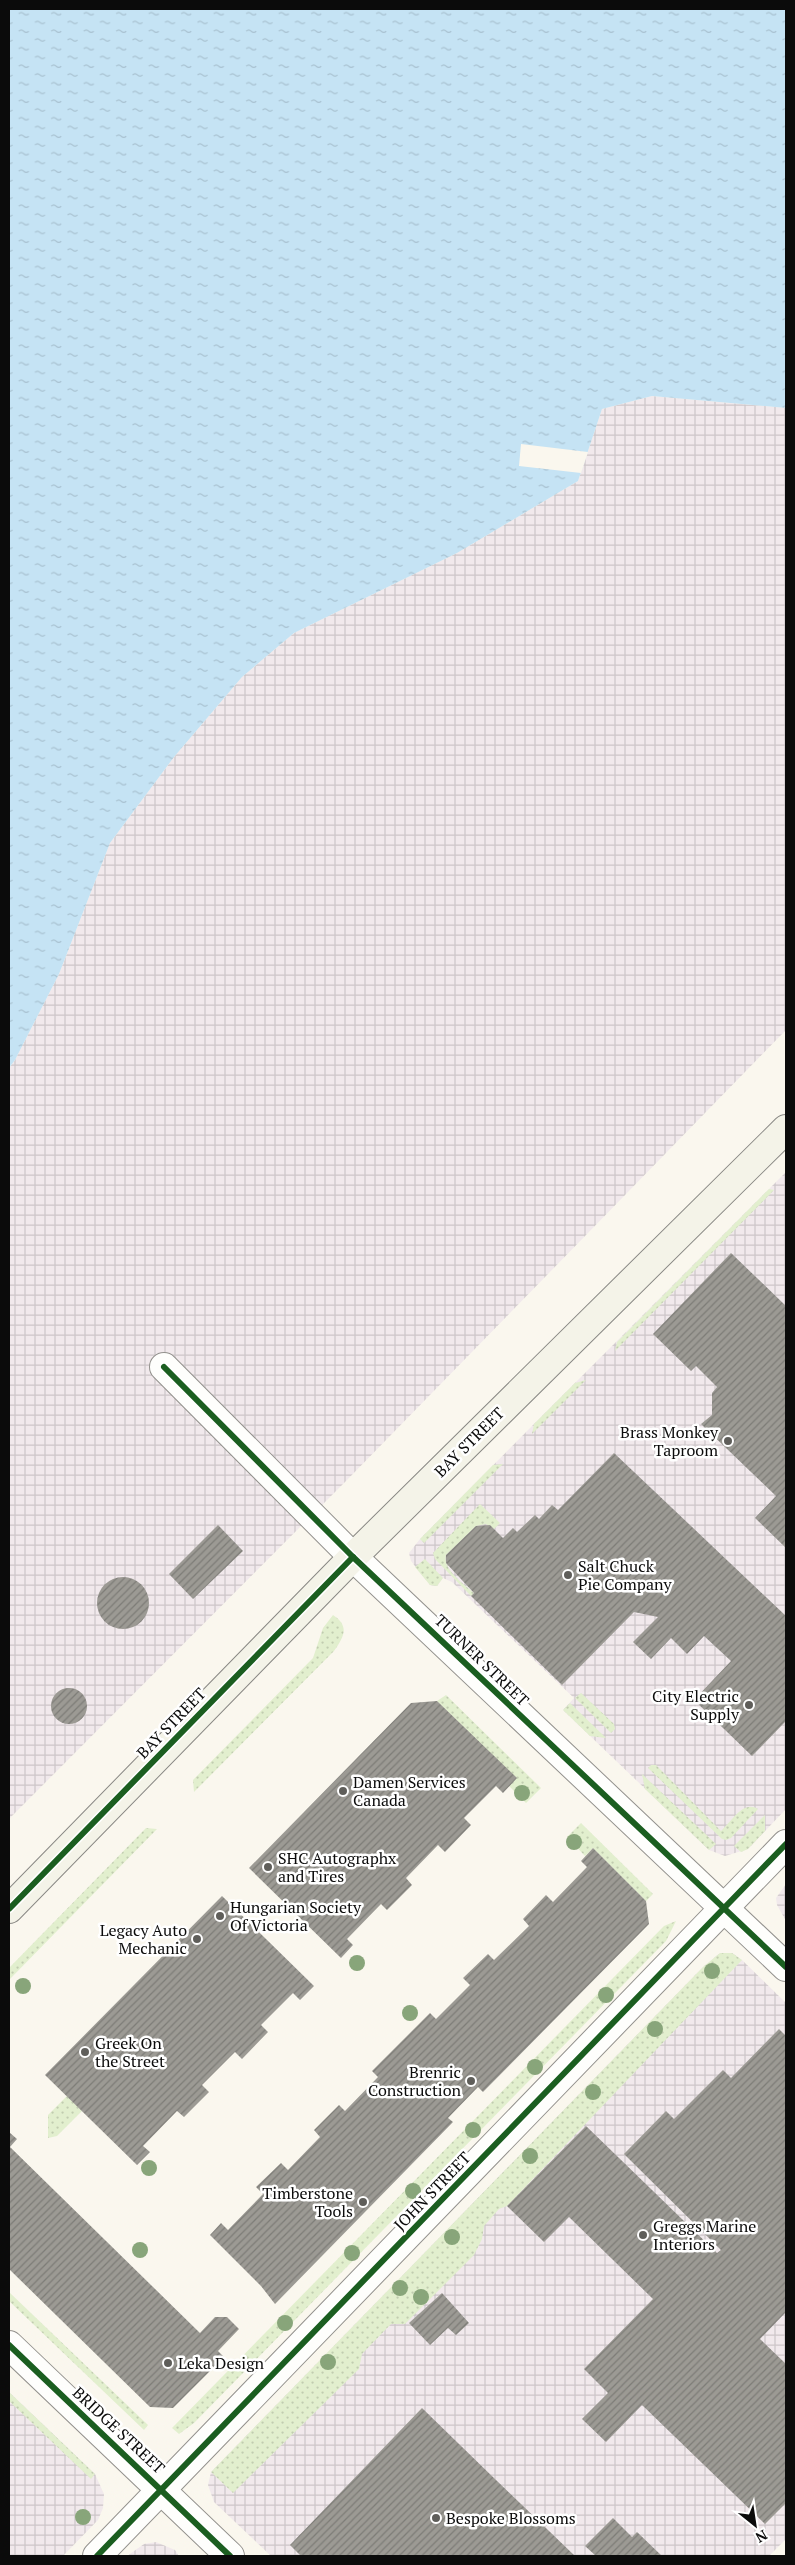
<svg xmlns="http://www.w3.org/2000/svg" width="795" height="2565" font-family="'PT Serif',serif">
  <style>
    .industrial { fill: url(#industrial-grid) }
    .green { fill: url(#green-dots) }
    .water { fill: url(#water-ripples) }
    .pier { fill: #faf7ee }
    .building { fill: url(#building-hatch) }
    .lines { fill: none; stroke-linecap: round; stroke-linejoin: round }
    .minor-casing { stroke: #93918d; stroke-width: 30 }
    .tertiary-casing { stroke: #93918d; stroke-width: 30 }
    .secondary-casing { stroke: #898884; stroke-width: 30 }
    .minor { stroke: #fefefc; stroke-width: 28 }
    .tertiary { stroke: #fefefc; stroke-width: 28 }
    .secondary { stroke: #f4f3e8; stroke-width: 28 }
    .cycleway-casing { stroke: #fff; stroke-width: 9 }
    .cycleway { stroke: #1b5e20; stroke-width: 6 }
    .tree { fill: #88a57a }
    .poi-dot { fill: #5f5e5a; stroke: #fff; stroke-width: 2 }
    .labels { text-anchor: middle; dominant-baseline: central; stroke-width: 5; stroke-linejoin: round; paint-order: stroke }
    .poi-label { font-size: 16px; fill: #0b0b0b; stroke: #fff; text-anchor: start }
    .street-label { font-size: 16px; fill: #0b0b0b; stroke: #fff }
  </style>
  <defs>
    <pattern id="industrial-grid" width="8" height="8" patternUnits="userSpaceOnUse" patternTransform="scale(1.25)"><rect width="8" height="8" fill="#f1e9ec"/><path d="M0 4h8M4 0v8" fill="none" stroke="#cdc6c9"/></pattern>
    <pattern id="green-dots" width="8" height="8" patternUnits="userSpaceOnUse" patternTransform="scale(1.25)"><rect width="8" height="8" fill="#e2efce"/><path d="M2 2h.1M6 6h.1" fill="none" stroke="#c1ccb0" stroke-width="1.8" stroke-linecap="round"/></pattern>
    <pattern id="water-ripples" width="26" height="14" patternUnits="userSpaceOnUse" patternTransform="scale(1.25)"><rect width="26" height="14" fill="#c5e3f4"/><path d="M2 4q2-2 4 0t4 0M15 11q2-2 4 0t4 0" fill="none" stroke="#a8c1d0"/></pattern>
    <pattern id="building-hatch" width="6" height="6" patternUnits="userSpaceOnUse" patternTransform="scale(1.25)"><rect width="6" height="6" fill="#9c9a94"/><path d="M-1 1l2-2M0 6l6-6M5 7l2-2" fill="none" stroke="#7d7c77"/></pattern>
  </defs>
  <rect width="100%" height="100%" fill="#faf7ee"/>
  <g class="industrial">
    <polygon points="652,396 786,408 786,1030 347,1480 9,1819 9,1068 15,1060 59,974 110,843 174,757 242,677 294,633 457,553 578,481 602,409"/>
    <polygon points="786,1172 786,1809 748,1849 725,1856 709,1850 563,1710 574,1698 452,1582 443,1578 437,1586 430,1585 411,1561 409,1553 420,1539 534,1424"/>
    <polygon points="786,1884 786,1921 777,1905 776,1898"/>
    <polygon points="720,1953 732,1953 742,1960 786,2003 786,2539 769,2556 271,2556 214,2502 208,2485 211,2472 703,1967"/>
    <polygon points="9,2392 95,2474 104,2494 103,2508 98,2520 63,2556 9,2556"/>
    <polygon points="156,2542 175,2550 179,2556 127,2556 144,2544"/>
  </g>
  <g class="green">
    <polygon points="769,1189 774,1190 615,1351 617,1342"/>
    <polygon points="586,1380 532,1434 534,1424 575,1383"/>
    <polygon points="503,1464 424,1543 420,1539 493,1465"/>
    <path d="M480,1504L500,1523L494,1529L486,1524L476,1526L446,1555C442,1569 464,1584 474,1593L471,1596L435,1559L433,1553Z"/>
    <polygon points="425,1559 443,1578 437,1586 430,1585 415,1567"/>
    <path d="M333,1615C350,1626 344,1637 334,1651L194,1792L193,1780L313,1658L323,1628Z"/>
    <polygon points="581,1693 614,1724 615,1729 611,1733 575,1698"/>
    <polygon points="446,1695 541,1788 526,1803 509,1786 516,1778 437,1701"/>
    <polygon points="570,1703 606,1738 590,1736 563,1710"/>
    <path d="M651,1765H656L721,1831C732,1821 743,1800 758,1809L731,1838L726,1840L722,1839L648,1768Z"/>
    <polygon points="642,1774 716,1844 709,1850 645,1789"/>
    <polygon points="765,1815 765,1831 748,1849 741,1852 734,1846"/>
    <polygon points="581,1823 653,1894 646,1901 593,1848 585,1856 567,1837"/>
    <polygon points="146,1828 157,1829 9,1980 9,1968"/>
    <polygon points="676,1921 666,1941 194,2423 179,2434 172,2428 664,1926"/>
    <polygon points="720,1953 732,1953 742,1960 507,2206 499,2209 484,2226 482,2239 474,2255 405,2324 391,2324 362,2354 359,2369 233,2493 211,2472 703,1967"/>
    <polygon points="67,2096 82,2111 57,2136 48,2138 48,2115"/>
    <polygon points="9,2292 148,2425 144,2430 9,2301"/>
    <polygon points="9,2392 95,2474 91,2479 9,2401"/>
  </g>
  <polygon class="water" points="9,9 786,9 786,408 652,396 602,409 578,481 457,553 294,633 242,677 174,757 110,843 59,974 15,1060 9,1068"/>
  <polygon class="pier" points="521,444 588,452 581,473 519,466"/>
  <g class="building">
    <polygon points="731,1253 786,1306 786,1548 755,1518 776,1496 701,1424 712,1415 712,1393 717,1387 696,1366 691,1371 653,1334"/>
    <polygon points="614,1453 786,1616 786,1721 752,1756 694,1700 731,1661 704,1636 687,1654 671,1638 651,1659 633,1642 658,1617 634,1612 562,1685 471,1596 474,1593 446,1563 446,1555 476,1526 490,1525 503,1538 513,1528 517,1532 535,1515 539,1519 552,1505 558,1510"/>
    <polygon points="218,1525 243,1551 193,1599 169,1574"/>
    <circle cx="123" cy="1603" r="26"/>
    <circle cx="69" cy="1706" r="18"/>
    <polygon points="437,1701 517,1778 503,1793 496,1786 464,1818 471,1825 445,1852 438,1845 406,1878 412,1885 387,1910 381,1904 347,1939 353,1945 341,1958 249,1868 411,1703"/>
    <polygon points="593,1848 646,1901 649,1924 483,2092 478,2087 448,2118 453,2122 275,2304 261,2286 210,2235 221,2223 228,2230 263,2194 256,2187 281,2163 288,2170 320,2137 314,2130 339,2105 345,2111 378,2077 372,2071 430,2013 436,2019 470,1985 463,1978 488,1954 494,1960 529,1926 523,1919 546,1895 553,1902 587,1867 581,1861"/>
    <polygon points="222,1896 314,1986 300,2000 293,1993 261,2025 268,2032 242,2059 235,2052 202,2085 209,2092 184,2117 177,2111 143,2146 150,2152 137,2165 45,2075"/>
    <polygon points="779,2029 786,2036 786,2312 760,2339 786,2364 786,2503 765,2524 642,2405 606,2442 582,2419 608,2393 584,2369 653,2299 569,2217 544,2242 507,2206 586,2126 717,2253 721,2250 624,2154 666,2111 674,2119 723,2070 731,2078"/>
    <polygon points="9,2132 17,2139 10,2147 200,2333 215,2317 227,2317 239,2329 218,2351 224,2357 173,2408 150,2407 9,2269"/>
    <polygon points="442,2293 469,2323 456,2335 448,2328 430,2345 409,2323"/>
    <polygon points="422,2408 496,2480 575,2556 301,2556 290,2545"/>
    <polygon points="613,2518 632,2537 637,2532 662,2556 596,2556 585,2546"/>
  </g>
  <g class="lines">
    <g class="minor-casing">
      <g id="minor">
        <polyline points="164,1367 353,1557 786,1967"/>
        <polyline points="97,2556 786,1844"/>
      </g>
    </g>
    <g class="tertiary-casing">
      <polyline id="tertiary" points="9,2345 230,2556"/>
    </g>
    <g class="secondary-casing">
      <polyline id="secondary" points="9,1909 353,1557 786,1129"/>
    </g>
    <use href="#minor" class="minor"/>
    <use href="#tertiary" class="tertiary"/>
    <use href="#secondary" class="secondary"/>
    <g class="cycleway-casing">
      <g id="cycleway">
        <polyline points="164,1367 353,1557 786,1967"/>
        <polyline points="9,1909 353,1557"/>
        <polyline points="9,2345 230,2556"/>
        <polyline points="97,2556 786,1844"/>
      </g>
    </g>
    <use href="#cycleway" class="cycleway"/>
  </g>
  <g class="tree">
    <circle cx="522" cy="1793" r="8"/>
    <circle cx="574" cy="1842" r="8"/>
    <circle cx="357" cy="1963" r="8"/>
    <circle cx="712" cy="1971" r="8"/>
    <circle cx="23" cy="1986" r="8"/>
    <circle cx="606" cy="1995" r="8"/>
    <circle cx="410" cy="2013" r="8"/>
    <circle cx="655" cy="2029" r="8"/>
    <circle cx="535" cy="2067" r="8"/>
    <circle cx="593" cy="2092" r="8"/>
    <circle cx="473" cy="2130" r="8"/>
    <circle cx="530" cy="2156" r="8"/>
    <circle cx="149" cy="2168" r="8"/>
    <circle cx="413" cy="2191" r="8"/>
    <circle cx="452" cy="2237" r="8"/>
    <circle cx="140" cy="2250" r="8"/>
    <circle cx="352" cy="2253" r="8"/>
    <circle cx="400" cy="2288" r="8"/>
    <circle cx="421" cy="2297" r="8"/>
    <circle cx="285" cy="2323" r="8"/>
    <circle cx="328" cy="2362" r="8"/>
    <circle cx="83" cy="2517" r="8"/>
  </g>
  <g class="poi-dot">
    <circle cx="728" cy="1441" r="5"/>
    <circle cx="568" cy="1575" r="5"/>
    <circle cx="749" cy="1705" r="5"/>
    <circle cx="343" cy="1791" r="5"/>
    <circle cx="268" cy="1867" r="5"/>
    <circle cx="220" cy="1916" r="5"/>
    <circle cx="197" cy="1939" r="5"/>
    <circle cx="85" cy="2052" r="5"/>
    <circle cx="471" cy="2081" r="5"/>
    <circle cx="363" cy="2202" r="5"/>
    <circle cx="643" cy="2235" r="5"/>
    <circle cx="168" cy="2363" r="5"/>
    <circle cx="436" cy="2518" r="5"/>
  </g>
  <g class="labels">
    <g class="poi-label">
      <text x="718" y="1432" text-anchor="end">Brass Monkey<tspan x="718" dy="18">Taproom</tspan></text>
      <text x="578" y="1566">Salt Chuck<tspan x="578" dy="18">Pie Company</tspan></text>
      <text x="739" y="1696" text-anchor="end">City Electric<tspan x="739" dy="18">Supply</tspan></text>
      <text x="353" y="1782">Damen Services<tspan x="353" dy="18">Canada</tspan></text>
      <text x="278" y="1858">SHC Autographx<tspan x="278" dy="18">and Tires</tspan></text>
      <text x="230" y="1907">Hungarian Society<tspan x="230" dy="18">Of Victoria</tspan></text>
      <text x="187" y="1930" text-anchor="end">Legacy Auto<tspan x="187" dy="18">Mechanic</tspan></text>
      <text x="95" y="2043">Greek On<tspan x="95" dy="18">the Street</tspan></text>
      <text x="461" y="2072" text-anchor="end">Brenric<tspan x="461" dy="18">Construction</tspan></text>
      <text x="353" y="2193" text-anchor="end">Timberstone<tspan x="353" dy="18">Tools</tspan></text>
      <text x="653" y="2226">Greggs Marine<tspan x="653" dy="18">Interiors</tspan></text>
      <text x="178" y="2363">Leka Design</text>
      <text x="446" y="2518">Bespoke Blossoms</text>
    </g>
    <g class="street-label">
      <text transform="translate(469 1442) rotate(-45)">BAY STREET</text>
      <text transform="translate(482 1660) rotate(44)">TURNER STREET</text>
      <text transform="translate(171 1723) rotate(-46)">BAY STREET</text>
      <text transform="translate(432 2191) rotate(-46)">JOHN STREET</text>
      <text transform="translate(119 2430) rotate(43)">BRIDGE STREET</text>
    </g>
  </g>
  <rect width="795" height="2565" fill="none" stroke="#0b0b0b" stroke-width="20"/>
  <g transform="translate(755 2525) rotate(150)" stroke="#ffffff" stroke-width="4" paint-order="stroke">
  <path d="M0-4L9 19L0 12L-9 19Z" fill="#0b0b0b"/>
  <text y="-8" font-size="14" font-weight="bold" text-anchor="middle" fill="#0b0b0b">N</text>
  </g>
</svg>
